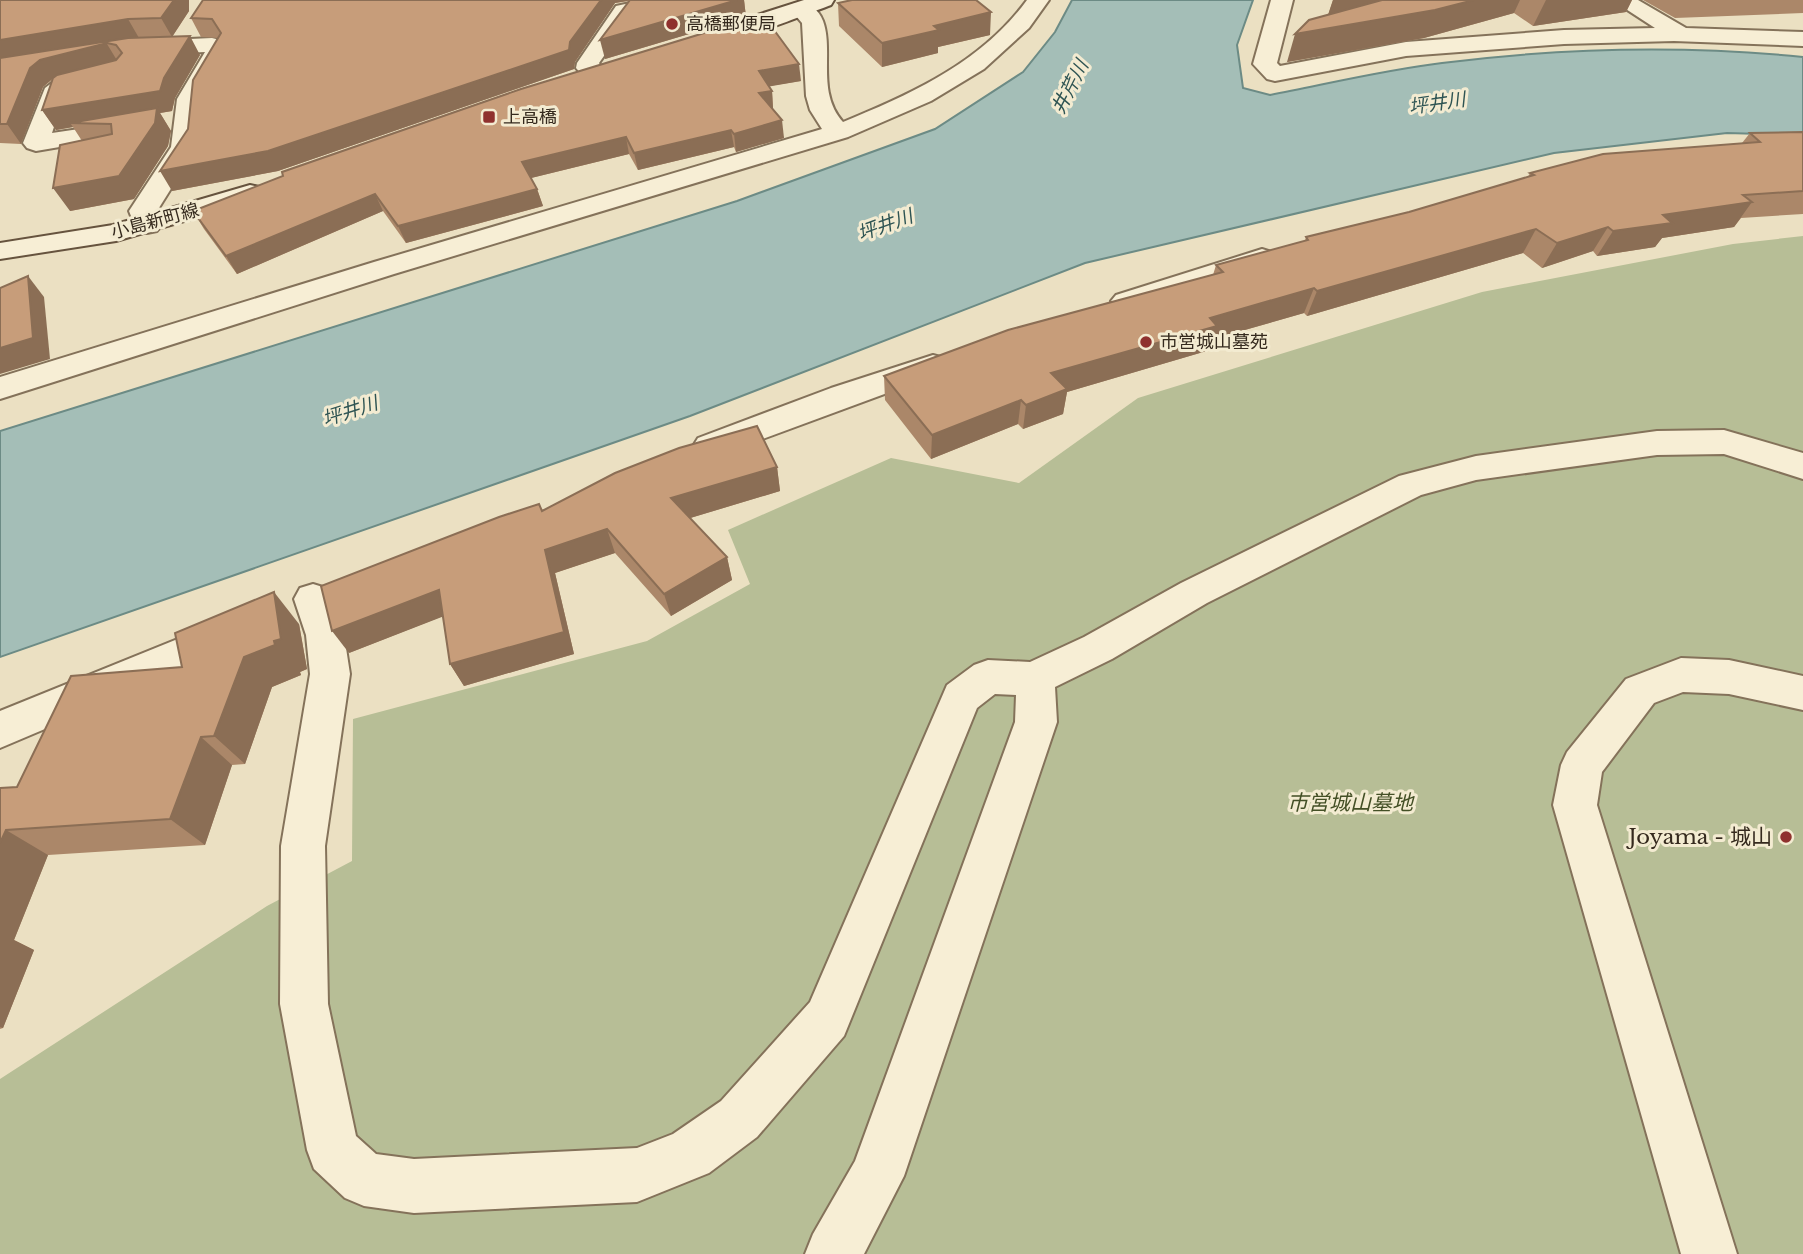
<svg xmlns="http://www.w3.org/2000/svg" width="1803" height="1254" font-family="'Libre Baskerville','Noto Sans JP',serif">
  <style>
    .cemetery { fill: #b7be96 }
    .water { fill: #a4beb7; stroke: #6c8b85; stroke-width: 2 }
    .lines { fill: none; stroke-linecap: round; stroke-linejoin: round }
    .street-casing { stroke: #84725a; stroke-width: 4 }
    .secondary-casing { stroke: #66533e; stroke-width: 4 }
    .street { fill: #f7eed5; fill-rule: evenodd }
    .secondary { fill: #f7eed5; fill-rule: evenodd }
    .wall { fill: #ab8769 }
    .shaded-wall { fill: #8b6e55 }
    .building { fill: #c79d7a; stroke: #8b6e55; stroke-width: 2 }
    .poi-dot { fill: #8f312e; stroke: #f3ebd1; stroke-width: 2.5 }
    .labels { text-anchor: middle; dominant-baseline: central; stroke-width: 6; stroke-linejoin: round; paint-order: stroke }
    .far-poi-label { font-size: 18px; fill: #352a1e; stroke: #f3ebd1; text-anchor: start }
    .far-street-label { font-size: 18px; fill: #352a1e; stroke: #f3ebd1 }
    .far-water-label { font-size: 19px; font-style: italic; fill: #2e5453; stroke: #f3ebd1 }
    .park-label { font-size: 21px; font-style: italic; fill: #445026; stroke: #f3ebd1 }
    .poi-label { font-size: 21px; fill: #352a1e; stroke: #f3ebd1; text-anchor: end }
  </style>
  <rect width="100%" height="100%" fill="#ebe0c2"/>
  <polygon class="cemetery" points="1803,236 1803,1254 0,1254 0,1079 267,906 352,861 353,719 647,641 750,584 728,530 891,458 1019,483 1138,398 1482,292 1733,244"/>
  <path class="water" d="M1072,0H1253L1237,45L1243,88L1270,95C1327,84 1384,70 1442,63C1561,48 1684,45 1803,57V135L1727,133L1554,153L1085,263L690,416L0,657V431L737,201L935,129L1023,72L1055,32Z"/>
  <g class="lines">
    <g class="street-casing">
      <g id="street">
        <polygon points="644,0 682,0 679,5 632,16 599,63 605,73 601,78 585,78 576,68 577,63 616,6"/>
        <path d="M1027,0H1049L1029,28L984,69L931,101L848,137L394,274L0,399V377L374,262L822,129L810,110L806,96L802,23L790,9L793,4C807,1 818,8 823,21C834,51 816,92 843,122C912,94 982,62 1027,0Z"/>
        <polygon points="1271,0 1293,0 1277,63 1280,66 1406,42 1564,30 1655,28 1612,0 1638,0 1686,28 1803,32 1803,46 1674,41 1564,44 1406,56 1275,81 1267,79 1253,64"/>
        <polygon points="212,38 220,40 228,51 201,99 197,147 157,211 161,225 157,231 147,233 137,231 129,211 171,147 177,99 205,52 145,55 137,53 134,48 137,43 145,41"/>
        <polygon points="81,75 89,77 93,82 89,87 64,96 52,133 133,121 142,123 145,128 142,133 36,151 27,148 23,143 45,88 53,82"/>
        <polygon points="1262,249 1272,252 1276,258 1272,264 1126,310 1116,307 1111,301 1116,295"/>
        <polygon points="933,355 944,358 949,365 944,372 722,454 710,458 698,454 693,446 698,438 831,388"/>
        <polygon points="1724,430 1803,453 1803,479 1724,454 1657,455 1476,480 1421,495 1207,603 1112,659 1055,687 1057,722 904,1176 864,1254 805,1254 813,1234 855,1161 1015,722 1016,695 995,694 977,708 844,1036 757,1137 709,1173 637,1202 414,1213 364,1206 345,1198 314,1169 307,1150 280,1004 281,846 310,674 306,635 294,599 300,588 313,584 326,588 344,635 350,674 325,846 328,1004 356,1136 376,1154 414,1159 637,1148 673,1134 721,1101 810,1002 947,685 974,665 988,660 1030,662 1084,637 1181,583 1399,476 1476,456 1657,431"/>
        <polygon points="227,619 241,624 246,635 241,646 0,748 0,711"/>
        <polygon points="1681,658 1729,660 1803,676 1803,710 1729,694 1683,692 1654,703 1602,772 1597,805 1737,1254 1681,1254 1553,805 1561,765 1567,752 1626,679"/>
      </g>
    </g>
    <g class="secondary-casing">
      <g id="secondary">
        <path d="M804,0H834L831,5C806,14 733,45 710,40L707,35L710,30Z"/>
        <polygon points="250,185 259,187 263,193 259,199 116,241 0,259 0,243 113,225"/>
      </g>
    </g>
    <use href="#street" class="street"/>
    <use href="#secondary" class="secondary"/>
  </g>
  <g class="wall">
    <polygon points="0,0 189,0 189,11 172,37 200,55 175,98 172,111 160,113 171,131 168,146 134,199 70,211 82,141 73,127 56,130 42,110 53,79 43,87 21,144 0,143"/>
    <polygon points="203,0 744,0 746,17 605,59 629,1 615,3 575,62 574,69 278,171 172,191 188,129 218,38 201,37 191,18"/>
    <polygon points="1333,0 1632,0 1626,12 1533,26 1514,13 1424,38 1287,62 1328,15"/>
    <polygon points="1643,0 1803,0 1803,13 1675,18"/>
    <polygon points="838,3 990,35 938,47 938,53 882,67 839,26"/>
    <polygon points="801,81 769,86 772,91 773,108 772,108 784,138 736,152 734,147 638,170 629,154 531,178 537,189 543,206 406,243 383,211 237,274 204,229 193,211 521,89"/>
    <polygon points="1803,132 1803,214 1741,218 1734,227 1662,238 1655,247 1597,256 1593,251 1542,268 1523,253 1307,316 1304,313 1213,339 1210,350 1067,392 1063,414 1023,429 1018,424 931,459 885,400 884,376 1213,275 1216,265 1305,241 1306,237 1409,212 1528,177 1530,173 1742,143 1750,133"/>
    <polygon points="777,467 780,491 690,518 727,557 732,580 671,616 615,553 555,573 574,654 464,686 450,664 443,616 349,653 542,511"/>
    <polygon points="299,624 307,669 300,672 301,675 272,687 245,764 232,765 205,845 48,855 14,940 34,950 3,1028 0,1029 0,788 17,787 182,667"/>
  </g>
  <g class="shaded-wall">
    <polygon points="174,0 189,0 189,11 172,37 161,18"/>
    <polygon points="601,0 632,0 615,3 575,62 574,69 278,171 172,191 160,171"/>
    <polygon points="737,0 744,0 746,17 605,59 600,40"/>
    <polygon points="1333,0 1400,0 1326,21"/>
    <polygon points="1474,0 1520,0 1514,13 1424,38 1287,62 1295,34"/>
    <polygon points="1546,0 1632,0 1626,12 1533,26"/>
    <polygon points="991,12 990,35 938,47 938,53 882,67 882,43 934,26"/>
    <polygon points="128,19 139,38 107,44 118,62 52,79 43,87 21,144 7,124 30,68 0,61 0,40"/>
    <polygon points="190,36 200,55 175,98 172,111 160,113 171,131 168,146 134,199 70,211 53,188 155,123 70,123 73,127 56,130 42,110 164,78"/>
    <polygon points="799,64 801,81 761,88 759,71"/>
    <polygon points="772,91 773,108 761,110 759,93"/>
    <polygon points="782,120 784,138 736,152 734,134"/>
    <polygon points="731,130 734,147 638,170 634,153"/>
    <polygon points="626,137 629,154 527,179 522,162"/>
    <polygon points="537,189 543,206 406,243 398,226"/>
    <polygon points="375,194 383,211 237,274 226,256"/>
    <polygon points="1752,202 1734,227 1662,238 1655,247 1597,256 1613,231 1663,215"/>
    <polygon points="1608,227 1593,251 1542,268 1557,243"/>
    <polygon points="1536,229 1523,253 1307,316 1317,291"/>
    <polygon points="28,276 44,297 50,359 0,374 0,348"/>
    <polygon points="1314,288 1304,313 1213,339 1210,350 1067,392 1063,414 1023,429 1026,405 1051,373 1210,318"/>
    <polygon points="1021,400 1018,424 931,459 932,435"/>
    <polygon points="777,467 780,491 677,522 671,498"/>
    <polygon points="607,529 615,553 555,573 574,654 464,686 450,664 545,550"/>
    <polygon points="727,557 732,580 671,616 664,594"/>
    <polygon points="439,590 452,613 349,653 332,631"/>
    <polygon points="274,592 299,624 307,669 300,672 301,675 272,687 245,764 214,736 244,657 274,641"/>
    <polygon points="201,737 232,765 205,845 170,819"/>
    <polygon points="6,830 48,855 14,940 34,950 3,1028 0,1027 0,843"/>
  </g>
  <g class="building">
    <polygon points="0,0 174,0 161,18 128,19 0,40"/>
    <polygon points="203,0 601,0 570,42 569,50 268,151 160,171 188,129 193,80 221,33 212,19 191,18"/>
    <polygon points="630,0 737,0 600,40"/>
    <polygon points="852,0 976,0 991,12 934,26 939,30 882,43 838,3"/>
    <polygon points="1382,0 1474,0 1435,10 1295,34 1309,20"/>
    <polygon points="763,15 799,64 759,71 772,91 759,93 782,120 734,134 731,130 634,153 626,137 522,162 537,189 398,226 375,194 226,256 193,211 283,176 282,172 521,89"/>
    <polygon points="190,36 164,78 160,91 42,110 53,78 57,75 116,60 122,53 116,45 107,43 40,60 30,68 7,124 0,124 0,58 128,38"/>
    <polygon points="157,108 155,123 119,176 53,188 60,145 112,134 111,124 70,123"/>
    <polygon points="1803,132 1803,191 1743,195 1752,202 1663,215 1672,223 1613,231 1608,227 1557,243 1536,229 1317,291 1314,288 1210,318 1217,326 1051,373 1067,389 1026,405 1021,400 932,435 884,376 1008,330 1223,272 1216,265 1308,240 1306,237 1409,212 1534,175 1530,173 1603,154 1760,142 1750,133"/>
    <polygon points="28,276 33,338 0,348 0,288"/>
    <polygon points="757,426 777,467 671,498 727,557 664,594 607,529 545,550 564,632 450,664 439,590 332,631 321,586 499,517 539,504 542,511 615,473 679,448"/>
    <polygon points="274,592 281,639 274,641 275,645 244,657 214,736 201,737 170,819 6,830 0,843 0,788 17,787 71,676 182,667 175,633"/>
  </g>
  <g class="poi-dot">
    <circle cx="672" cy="24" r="7"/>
    <rect x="482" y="110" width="14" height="14" rx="3.5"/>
    <circle cx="1146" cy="342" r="7"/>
    <circle cx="1786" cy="837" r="7"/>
  </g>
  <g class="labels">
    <g class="far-poi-label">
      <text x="686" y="24">高橋郵便局</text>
      <text x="503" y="117">上高橋</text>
      <text x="1160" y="342">市営城山墓苑</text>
    </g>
    <g class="far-street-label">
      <text transform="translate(155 221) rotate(-15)">小島新町線</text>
    </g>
    <g class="far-water-label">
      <text transform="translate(1070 87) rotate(-63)">井芹川</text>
      <text transform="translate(1437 103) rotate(-8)">坪井川</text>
      <text transform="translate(885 225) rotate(-20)">坪井川</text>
      <text transform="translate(350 411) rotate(-18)">坪井川</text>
    </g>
    <g class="park-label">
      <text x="1350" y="803">市営城山墓地</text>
    </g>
    <g class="poi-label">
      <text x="1772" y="837">Joyama - 城山</text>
    </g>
  </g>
</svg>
